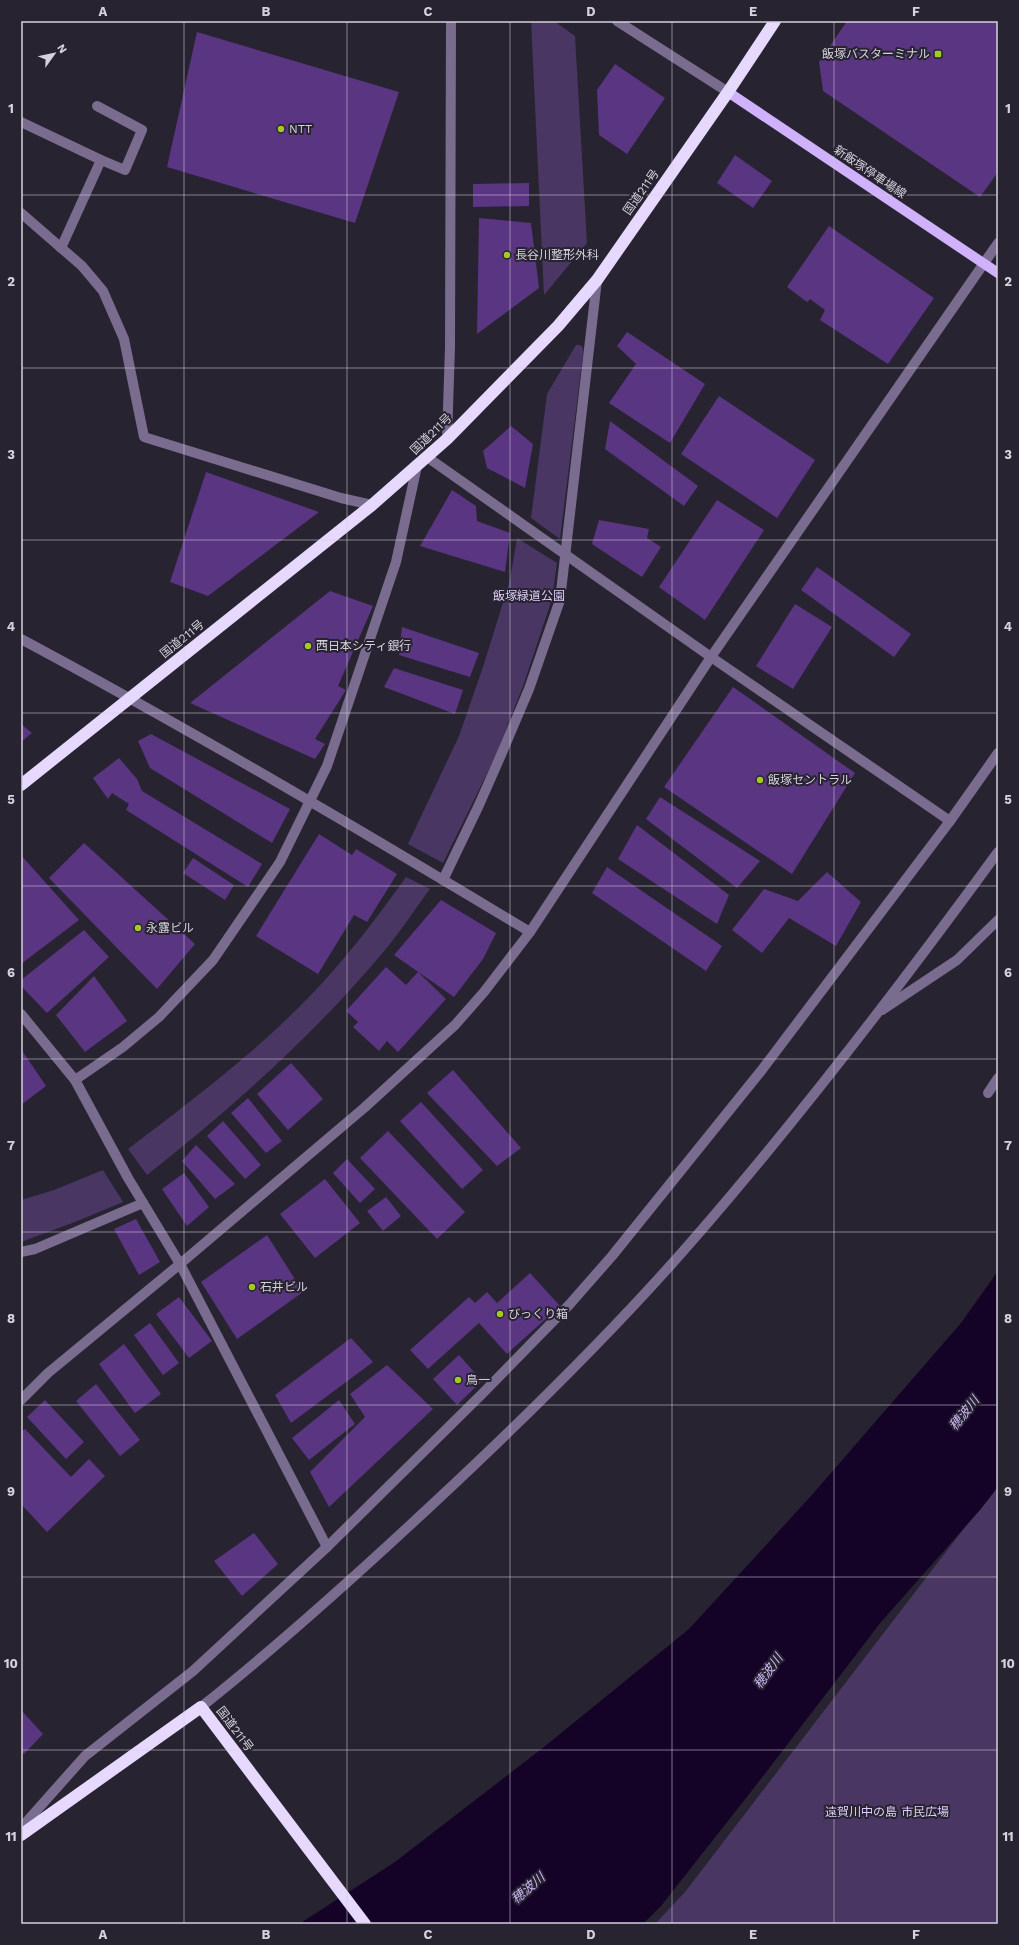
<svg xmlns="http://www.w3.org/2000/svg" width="1019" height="1945" font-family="'Work Sans','Noto Sans JP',sans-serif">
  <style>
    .green { fill: #493663 }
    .water { fill: #140227 }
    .building { fill: #593582 }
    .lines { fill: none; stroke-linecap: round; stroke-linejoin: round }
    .minor { stroke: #7a6c8f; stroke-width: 10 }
    .major { stroke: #cfb1fc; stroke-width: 10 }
    .highway { stroke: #e7d9fd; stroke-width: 12 }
    .grid { fill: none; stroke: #d5d2db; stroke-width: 1; stroke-opacity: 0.55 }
    .poi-dot { fill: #a4c825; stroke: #282331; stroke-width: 1.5 }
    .labels { text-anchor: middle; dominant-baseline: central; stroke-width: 4; stroke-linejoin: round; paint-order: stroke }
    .poi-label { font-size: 12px; fill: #d5d2db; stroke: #282331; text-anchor: start }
    .street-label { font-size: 12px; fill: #d5d2db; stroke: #282331 }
    .park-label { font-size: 12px; fill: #dfcefb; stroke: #282331 }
    .water-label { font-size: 13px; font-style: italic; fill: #ceb5f6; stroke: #282331 }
    .neatline { fill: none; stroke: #d5d2db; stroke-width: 1.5 }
    .grid-label { font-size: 13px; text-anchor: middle; font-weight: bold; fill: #d5d2db }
  </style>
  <rect width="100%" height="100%" fill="#282331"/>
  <g class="green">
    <polygon points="531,21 554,21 575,36 587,243 544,295"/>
    <polygon points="576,345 580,345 583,348 583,354 560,539 531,518 547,394"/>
    <polygon points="517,538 557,563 552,599 523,686 496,755 443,863 408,844 459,736 483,667 510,580"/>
    <path d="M406,877L430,889C415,909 401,931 385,950C315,1034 233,1107 147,1175L128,1149C191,1101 254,1054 309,997C345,960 376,919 406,877Z"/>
    <polygon points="103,1170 123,1202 75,1222 21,1242 21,1200 54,1190"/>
    <polygon points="998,1484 998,1924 655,1924 685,1892"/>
  </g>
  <polygon class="water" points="998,1271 998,1487 980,1510 881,1622 757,1784 661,1906 643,1924 299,1924 395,1862 544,1747 689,1629 811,1496 961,1323"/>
  <g class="building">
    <polygon points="847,21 998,21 998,172 980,197 823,91 819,62"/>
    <polygon points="197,32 399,92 355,223 167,167"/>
    <polygon points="615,64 665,98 627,154 599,135 597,90"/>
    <polygon points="735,155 772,181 753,208 717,183"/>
    <polygon points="529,183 529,206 473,207 473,184"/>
    <polygon points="479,218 531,223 539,288 477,334"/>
    <polygon points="829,226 934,298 888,364 820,320 825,310 810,299 807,302 787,287"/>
    <polygon points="627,332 705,384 670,443 609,403 636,364 617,346"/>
    <polygon points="719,396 815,460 777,518 681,454"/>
    <polygon points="610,421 698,486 684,506 605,449"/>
    <polygon points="511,426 533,444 525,488 487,468 483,451"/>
    <polygon points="206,472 319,512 208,596 170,582"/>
    <polygon points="452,490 476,506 477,521 510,533 505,572 420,546"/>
    <polygon points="717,500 764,530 705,620 659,587"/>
    <polygon points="599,520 649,529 647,538 661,547 642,577 592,544"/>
    <polygon points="817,567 911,634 894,657 801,590"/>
    <polygon points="330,591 373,606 338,686 346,690 315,739 325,744 315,759 190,703"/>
    <polygon points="795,604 832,627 793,689 756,666"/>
    <polygon points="402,627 479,653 470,677 399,655"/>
    <polygon points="394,668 463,690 455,714 384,687"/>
    <polygon points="733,687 855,773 792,874 664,787"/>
    <polygon points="21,724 32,733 21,742"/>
    <polygon points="151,734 290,809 272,843 150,768 138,741"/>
    <polygon points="119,758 137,779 142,791 262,864 248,887 126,810 129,804 112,793 108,799 93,778"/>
    <polygon points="660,797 760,861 737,888 646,819"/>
    <polygon points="637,825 729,895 717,924 618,859"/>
    <polygon points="319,834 352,855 356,849 397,874 367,922 354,915 318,974 256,936"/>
    <polygon points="84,843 195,944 157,989 49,878"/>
    <polygon points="21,855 79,920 21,964"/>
    <polygon points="193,858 234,885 225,900 183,873"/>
    <polygon points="607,867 722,946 706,971 592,893"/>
    <polygon points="827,872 861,902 836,946 789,918 762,953 732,930 764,889 798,901"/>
    <polygon points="441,900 496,933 483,959 454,997 394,955"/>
    <polygon points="84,930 109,957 47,1013 21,986 21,980"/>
    <polygon points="386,967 406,985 418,972 446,999 398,1052 387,1041 379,1051 353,1027 358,1022 346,1011"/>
    <polygon points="94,976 127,1021 85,1052 56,1015"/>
    <polygon points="21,1049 46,1086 21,1105"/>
    <polygon points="291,1063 323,1099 288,1130 257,1094"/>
    <polygon points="453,1070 521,1148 497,1166 427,1093"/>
    <polygon points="248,1098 282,1141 266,1153 231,1113"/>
    <polygon points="421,1102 483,1170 462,1189 400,1121"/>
    <polygon points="223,1121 261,1165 245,1179 207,1136"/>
    <polygon points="388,1131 465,1212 437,1239 360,1158"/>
    <polygon points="196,1145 235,1184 215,1199 182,1161"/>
    <polygon points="347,1159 375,1189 360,1203 333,1173"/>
    <polygon points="184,1173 209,1207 187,1226 162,1189"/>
    <polygon points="325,1179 360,1223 315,1258 280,1214"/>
    <polygon points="386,1197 401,1216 383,1231 367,1211"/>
    <polygon points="136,1219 160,1262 139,1275 114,1229"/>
    <polygon points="267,1235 303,1292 237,1339 201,1282"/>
    <polygon points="530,1273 560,1306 507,1354 479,1323 428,1369 410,1350 469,1297 475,1303 487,1292 497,1303"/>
    <polygon points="179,1297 212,1341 189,1358 156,1314"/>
    <polygon points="150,1323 179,1363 163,1375 134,1335"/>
    <polygon points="351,1338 373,1362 291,1423 275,1395"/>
    <polygon points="124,1344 161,1394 135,1413 99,1364"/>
    <polygon points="459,1355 482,1381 457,1405 433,1379"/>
    <polygon points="387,1365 433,1409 329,1507 310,1472 365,1417 350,1394"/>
    <polygon points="96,1384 140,1440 120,1456 76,1401"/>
    <polygon points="45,1400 84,1442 66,1459 27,1417"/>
    <polygon points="339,1400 355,1424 309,1460 292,1438"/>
    <polygon points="25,1429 71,1477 89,1459 105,1476 47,1532 21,1504 21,1432"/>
    <polygon points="254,1533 278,1564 242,1596 214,1561"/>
    <polygon points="21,1710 43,1734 24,1754 21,1751"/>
  </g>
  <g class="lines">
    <g class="minor">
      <polyline points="617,21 728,92"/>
      <polyline points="97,106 142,130 125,170 101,160"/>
      <polyline points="21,122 101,160 61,248"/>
      <polyline points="21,213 82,266 103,291 124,339 144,437 341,498 372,505"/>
      <polyline points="447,439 450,347 451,21"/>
      <polyline points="427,457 711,657 950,821"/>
      <path d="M21,639C193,731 362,831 530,932"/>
      <polyline points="443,880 479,805 501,755 529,689 560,600 597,280"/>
      <polyline points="882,1010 957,960 998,920"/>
      <polyline points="21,1014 75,1080 128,1178 180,1264 327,1547"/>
      <polyline points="75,1080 123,1047 159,1017 213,960 280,862 327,766 396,562 417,466"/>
      <polyline points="988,1093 998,1078"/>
      <polyline points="21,1252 35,1249 143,1203"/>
      <polyline points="21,1400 48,1373 180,1264 364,1108 455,1025 484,992 530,932 711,657 998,243"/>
      <path d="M201,1707C283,1642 360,1572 436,1501C525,1418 612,1333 692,1241C800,1117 901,985 998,852"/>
      <polyline points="21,1828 85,1756 193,1671 327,1547 482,1394 569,1305 612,1256 761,1071 950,821 998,753"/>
    </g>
    <polyline class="major" points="728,92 998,273"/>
    <g class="highway">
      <polyline points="21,785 372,505 447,439 558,326 597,280 728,92 775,21"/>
      <polyline points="21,1835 201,1707 365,1924"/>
    </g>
  </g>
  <path class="grid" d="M184,21V1924M347,21V1924M510,21V1924M672,21V1924M834,21V1924M21,195H998M21,368H998M21,540H998M21,713H998M21,886H998M21,1059H998M21,1232H998M21,1405H998M21,1577H998M21,1750H998"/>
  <g class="poi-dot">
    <rect x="934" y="50" width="8" height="8" rx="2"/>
    <circle cx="281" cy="129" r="4"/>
    <circle cx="507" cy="255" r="4"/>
    <circle cx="308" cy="646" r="4"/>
    <circle cx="760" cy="780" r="4"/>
    <circle cx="138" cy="928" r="4"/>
    <circle cx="252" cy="1287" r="4"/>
    <circle cx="500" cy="1314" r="4"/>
    <circle cx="458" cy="1380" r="4"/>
  </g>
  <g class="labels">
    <g class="poi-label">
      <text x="930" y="54" text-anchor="end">飯塚バスターミナル</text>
      <text x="289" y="129">NTT</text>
      <text x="515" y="255">長谷川整形外科</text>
      <text x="316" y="646">西日本シティ銀行</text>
      <text x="768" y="780">飯塚セントラル</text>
      <text x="146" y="928">永露ビル</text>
      <text x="260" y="1287">石井ビル</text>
      <text x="508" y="1314">びっくり箱</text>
      <text x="466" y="1380">鳥一</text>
    </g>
    <g class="street-label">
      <text transform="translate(870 172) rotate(34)">新飯塚停車場線</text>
      <text transform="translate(641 192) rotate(-55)">国道211号</text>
      <text transform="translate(431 434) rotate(-44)">国道211号</text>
      <text transform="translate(182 639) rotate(-39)">国道211号</text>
      <text transform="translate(235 1729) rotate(53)">国道211号</text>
    </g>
    <g class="park-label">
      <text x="529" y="596">飯塚緑道公園</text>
      <text x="887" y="1812">遠賀川中の島 市民広場</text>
    </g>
    <g class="water-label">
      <text transform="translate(964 1413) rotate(-51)">穂波川</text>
      <text transform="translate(768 1671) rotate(-54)">穂波川</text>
      <text transform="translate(528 1888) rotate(-41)">穂波川</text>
    </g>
  </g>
  <rect width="1019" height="1945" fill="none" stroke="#282331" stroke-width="44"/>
  <g transform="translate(54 54) rotate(57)" stroke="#282331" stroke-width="3" paint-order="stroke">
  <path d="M0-3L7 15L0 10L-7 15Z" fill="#d5d2db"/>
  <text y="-6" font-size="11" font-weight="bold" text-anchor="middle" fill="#d5d2db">N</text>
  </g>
  <rect x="22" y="22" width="975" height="1901" class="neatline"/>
  <g class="grid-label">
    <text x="103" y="16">A</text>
    <text x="266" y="16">B</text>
    <text x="428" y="16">C</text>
    <text x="591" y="16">D</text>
    <text x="753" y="16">E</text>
    <text x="916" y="16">F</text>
    <text x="11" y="113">1</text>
    <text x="1008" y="113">1</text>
    <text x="11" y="286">2</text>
    <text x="1008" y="286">2</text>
    <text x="11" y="459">3</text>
    <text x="1008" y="459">3</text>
    <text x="11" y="631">4</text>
    <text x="1008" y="631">4</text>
    <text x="11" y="804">5</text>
    <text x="1008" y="804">5</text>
    <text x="11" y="977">6</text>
    <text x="1008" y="977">6</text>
    <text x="11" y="1150">7</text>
    <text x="1008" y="1150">7</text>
    <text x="11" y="1323">8</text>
    <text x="1008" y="1323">8</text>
    <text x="11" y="1496">9</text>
    <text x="1008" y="1496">9</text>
    <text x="11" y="1668">10</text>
    <text x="1008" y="1668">10</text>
    <text x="11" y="1841">11</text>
    <text x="1008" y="1841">11</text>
    <text x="103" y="1939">A</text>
    <text x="266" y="1939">B</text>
    <text x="428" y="1939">C</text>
    <text x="591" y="1939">D</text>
    <text x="753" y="1939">E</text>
    <text x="916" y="1939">F</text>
  </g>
</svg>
